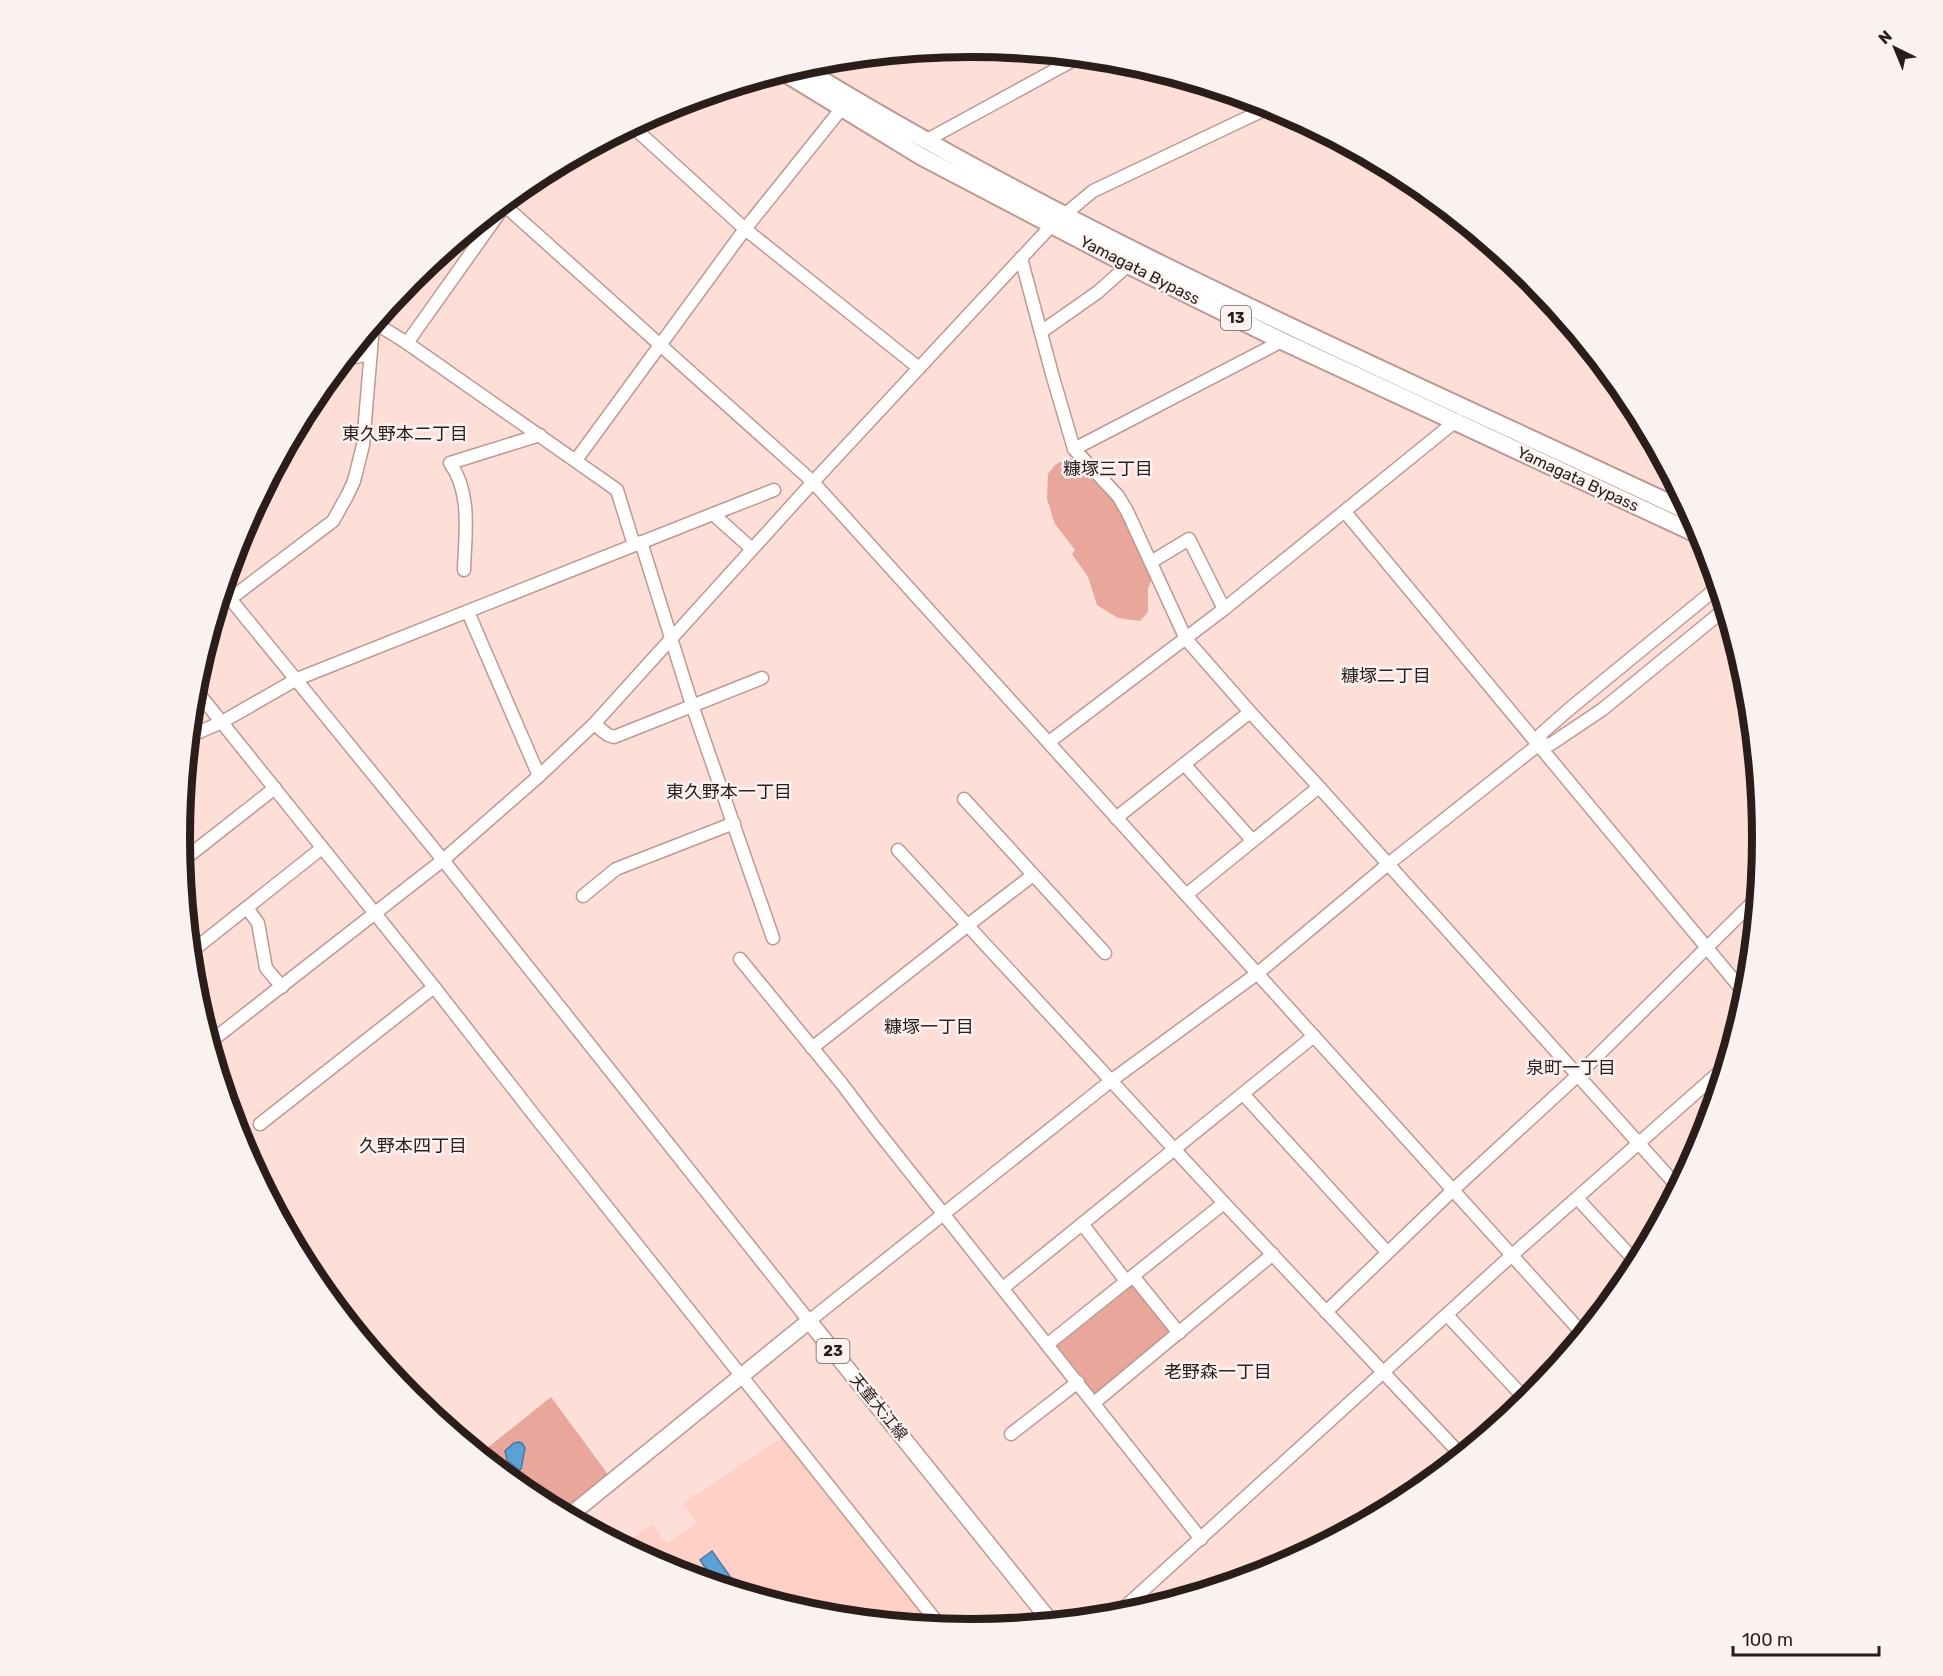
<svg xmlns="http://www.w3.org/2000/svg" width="1943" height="1676" font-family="Rubik,'Noto Sans JP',sans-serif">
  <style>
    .built { fill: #fed0c6 }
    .green { fill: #e8a79a }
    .water { fill: #59a1d6; stroke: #4b799e; stroke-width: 1.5 }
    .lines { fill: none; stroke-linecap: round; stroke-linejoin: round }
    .minor-casing { stroke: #bd9991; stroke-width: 15 }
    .major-casing { stroke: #bd9991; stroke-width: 18 }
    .highway-casing { stroke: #bd9991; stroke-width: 20 }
    .minor { stroke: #fff; stroke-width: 12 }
    .major { stroke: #fff; stroke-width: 15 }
    .highway { stroke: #fff; stroke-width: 16 }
    .labels { text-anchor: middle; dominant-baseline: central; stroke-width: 5; stroke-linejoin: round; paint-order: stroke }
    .shield { fill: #faf2f0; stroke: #695d5a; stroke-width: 1.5 }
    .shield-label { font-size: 15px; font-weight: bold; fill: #2b1d1a }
    .street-label { font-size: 16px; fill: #2b1d1a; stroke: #faf2f0 }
    .neighbourhood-label { font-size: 18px; fill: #2b1d1a; stroke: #faf2f0 }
    .rim { fill: none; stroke: #2b1d1a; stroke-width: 8 }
  </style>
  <rect width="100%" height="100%" fill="#fedfd8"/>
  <polygon class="built" points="785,1435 935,1626 817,1614 668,1569 623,1545 652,1525 667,1544 697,1523 683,1504"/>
  <g class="green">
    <polygon points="1067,458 1074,459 1116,502 1152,579 1148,588 1148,612 1140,621 1118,618 1097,605 1088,577 1072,554 1075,550 1055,524 1047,499 1048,474 1055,465"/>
    <polygon points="1133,1278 1177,1333 1095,1401 1051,1344"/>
    <path d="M551,1397L610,1477L565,1514C530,1495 508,1482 486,1449Z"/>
  </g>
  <g class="water">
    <polygon points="519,1442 522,1443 525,1448 521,1469 519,1470 507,1460 505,1451 514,1443"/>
    <polygon points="712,1551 734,1582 727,1587 716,1584 700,1560"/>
  </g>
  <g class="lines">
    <g class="minor-casing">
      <g id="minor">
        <polyline points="632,126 745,229 919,368"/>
        <polyline points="927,140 1079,57"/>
        <polyline points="503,204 813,482 1583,1334"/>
        <polyline points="1021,258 1052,374 1074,449 1118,496 1127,511 1186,639 1250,712"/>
        <polyline points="375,323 407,343 617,490 634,545"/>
        <polyline points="1041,332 1098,292 1128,265"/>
        <polyline points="407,343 510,198"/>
        <polyline points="345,359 370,354"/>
        <polyline points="1074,449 1282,341"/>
        <polyline points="576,460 745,229 842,108"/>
        <polyline points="1345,512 1747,996"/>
        <polyline points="713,514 774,490"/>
        <polyline points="641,542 692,705 773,938"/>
        <polyline points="1151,562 1189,539 1224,609"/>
        <path d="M464,570C465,535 472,493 450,463L540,435"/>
        <polyline points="223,590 443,860 809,1321 1112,1080 1258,973 1387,865 1538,745 1541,734 1567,711 1718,587"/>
        <polyline points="230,599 333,521 347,496 354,481 363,445 373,326"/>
        <polyline points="468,612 539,776"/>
        <polyline points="195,689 434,987 537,1119 941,1627"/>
        <polyline points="594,724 608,735 614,737 762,678"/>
        <polyline points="190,736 222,722 297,679 713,514 752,549"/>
        <polyline points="1049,742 1224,609 1457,420"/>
        <polyline points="1538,745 1551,744 1603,709 1725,609"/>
        <polyline points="1184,764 1252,840"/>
        <polyline points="1319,787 1678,1187"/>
        <polyline points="964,799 1105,953"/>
        <polyline points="1116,818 1250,712 1319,787 1186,895"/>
        <polyline points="898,850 1224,1203 1461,1455"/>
        <polyline points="182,861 275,788"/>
        <polyline points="583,896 616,869 734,823"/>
        <polyline points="247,908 258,923 266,968 282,987"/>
        <polyline points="191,952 322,848"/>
        <polyline points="740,959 842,1084 876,1129 1201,1539"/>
        <polyline points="210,1042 443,860 539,776 594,724 813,482 1052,225 1093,191 1272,106"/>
        <polyline points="812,1048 968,925 1033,875"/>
        <polyline points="1244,1095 1387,1252"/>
        <polyline points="260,1124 434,987"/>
        <polyline points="1577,1198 1637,1263"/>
        <polyline points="1083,1225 1126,1281"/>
        <polyline points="1133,1276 1179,1333"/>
        <polyline points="1003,1288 1314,1036"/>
        <polyline points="1326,1312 1453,1190 1577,1076 1757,898"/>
        <polyline points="1447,1315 1527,1401"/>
        <polyline points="1048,1344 1224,1203"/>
        <polyline points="1094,1403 1273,1254"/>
        <polyline points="1011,1434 1078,1382"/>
        <polyline points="1116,1615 1511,1256 1725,1067"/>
      </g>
    </g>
    <g class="major-casing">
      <polyline id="major" points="569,1516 809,1321 1051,1622"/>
    </g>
    <g class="highway-casing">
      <g id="highway">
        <path d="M801,67C1084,241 1391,372 1691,513"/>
        <polyline points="783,72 922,157 1128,265 1282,341 1703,537"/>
      </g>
    </g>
    <use href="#minor" class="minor"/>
    <use href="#major" class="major"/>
    <use href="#highway" class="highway"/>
  </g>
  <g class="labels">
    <g class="shield">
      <rect x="1221" y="306" width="30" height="24" rx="4.5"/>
      <rect x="816.5" y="1339" width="33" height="24" rx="4.5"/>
    </g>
    <g class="shield-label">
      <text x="1236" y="318">13</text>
      <text x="833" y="1351">23</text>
    </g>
    <g class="street-label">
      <text transform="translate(1140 270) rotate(27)">Yamagata Bypass</text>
      <text transform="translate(1578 479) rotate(25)">Yamagata Bypass</text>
      <text transform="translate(879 1407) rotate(51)">天童大江線</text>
    </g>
    <g class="neighbourhood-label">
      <text x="405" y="434">東久野本二丁目</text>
      <text x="1108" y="469">糠塚三丁目</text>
      <text x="1386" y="676">糠塚二丁目</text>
      <text x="729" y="792">東久野本一丁目</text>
      <text x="929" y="1027">糠塚一丁目</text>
      <text x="1571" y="1068">泉町一丁目</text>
      <text x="413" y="1146">久野本四丁目</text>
      <text x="1218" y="1372">老野森一丁目</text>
    </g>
  </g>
  <path d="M0 0H1943V1676H0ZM190 838a781 781 0 1 1 1562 0a781 781 0 1 1-1562 0Z" fill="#faf2f0" fill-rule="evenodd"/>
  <path class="rim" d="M190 838a781 781 0 1 1 1562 0a781 781 0 1 1-1562 0Z"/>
  <g transform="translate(1895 48) rotate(317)" stroke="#faf2f0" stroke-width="4.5" paint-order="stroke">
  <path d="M0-4.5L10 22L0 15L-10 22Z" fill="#2b1d1a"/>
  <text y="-9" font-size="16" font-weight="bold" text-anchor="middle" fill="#2b1d1a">N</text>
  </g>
  <path d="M1733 1646v9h146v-9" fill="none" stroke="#2b1d1a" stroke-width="3"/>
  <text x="1742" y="1646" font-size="18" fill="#2b1d1a" stroke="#faf2f0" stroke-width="4.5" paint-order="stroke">100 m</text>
</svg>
